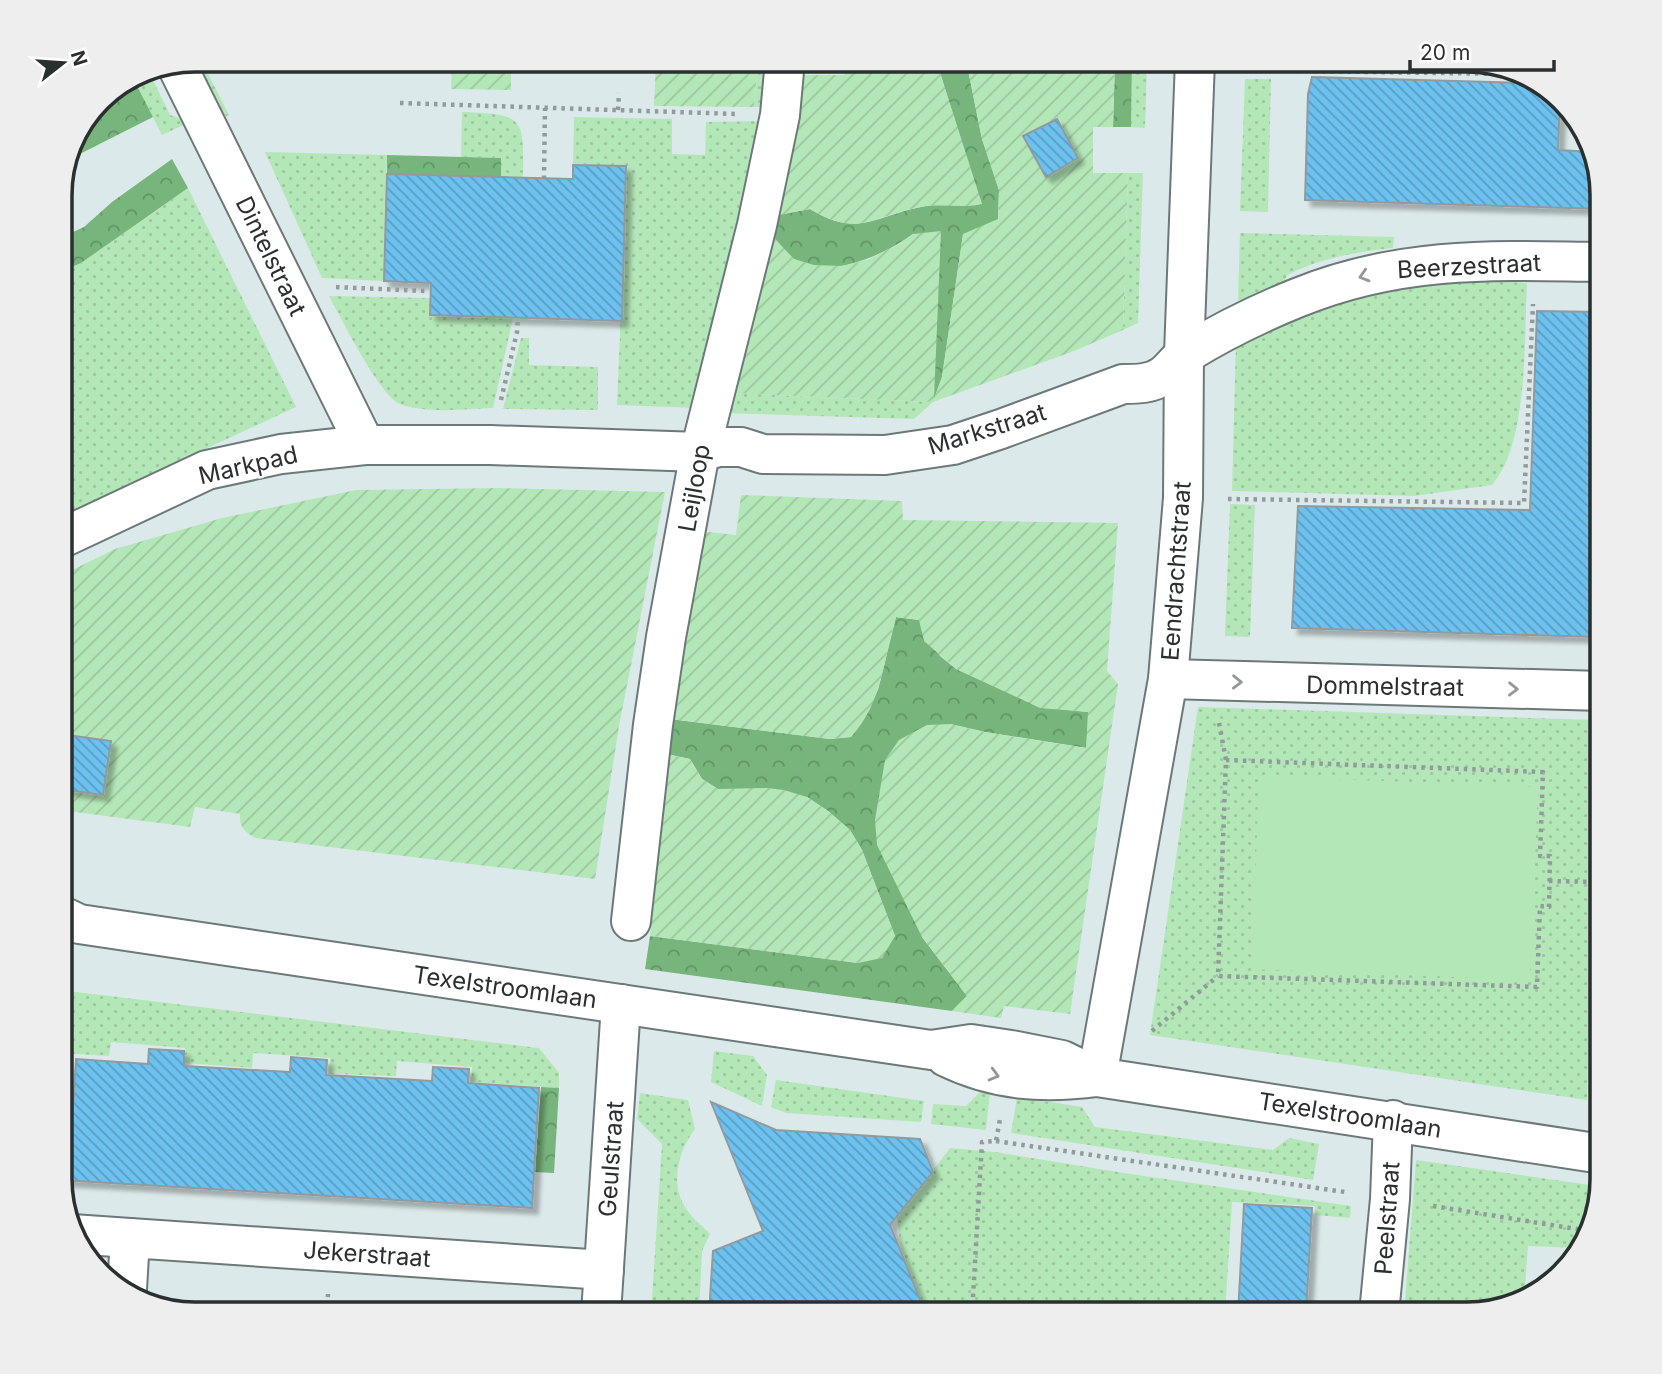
<svg xmlns="http://www.w3.org/2000/svg" width="1662" height="1374" font-family="Inter,sans-serif">
  <style>
    .grass { fill: url(#grass-dots) }
    .forest { fill: url(#forest-crowns) }
    .garden { fill: url(#garden-furrows) }
    .pitch { fill: #b4e7b7 }
    .building { fill: url(#building-back-hatch); stroke: #919a9f; stroke-width: 2; filter: url(#shadow) }
    .lines { fill: none; stroke-linecap: round; stroke-linejoin: round }
    .minor-casing { stroke: #6d7879; stroke-width: 42 }
    .path { stroke: #929b9c; stroke-width: 4.5; stroke-dasharray: 3.5 5; stroke-linecap: butt }
    .minor { stroke: #fff; stroke-width: 38 }
    .oneway { stroke: #949797 }
    .labels { text-anchor: middle; dominant-baseline: central; stroke-width: 5; stroke-linejoin: round; paint-order: stroke }
    .street-label { font-size: 24px; fill: #2a2f2f; stroke: #fff }
    .rim { fill: none; stroke: #2a2f2f; stroke-width: 3.5 }
  </style>
  <defs>
    <pattern id="grass-dots" width="8" height="8" patternUnits="userSpaceOnUse" patternTransform="scale(1.75)"><rect width="8" height="8" fill="#b4e7b7"/><path d="M2 2h.1M6 6h.1" fill="none" stroke="#9bc69e" stroke-width="1.8" stroke-linecap="round"/></pattern>
    <pattern id="forest-crowns" width="20" height="18" patternUnits="userSpaceOnUse" patternTransform="scale(1.75)"><rect width="20" height="18" fill="#77b57c"/><path d="M2 6a3 3 0 1 1 6 0M12 15a3 3 0 1 1 6 0" fill="none" stroke="#629466"/></pattern>
    <pattern id="garden-furrows" width="10" height="10" patternUnits="userSpaceOnUse" patternTransform="scale(1.75)"><rect width="10" height="10" fill="#b4e7b7"/><path d="M-1 1l2-2M0 10L10 0M9 11l2-2" fill="none" stroke="#9bc69e"/></pattern>
    <pattern id="building-back-hatch" width="6" height="6" patternUnits="userSpaceOnUse" patternTransform="scale(1.75)"><rect width="6" height="6" fill="#6dc1ef"/><path d="M-1 5l2 2M0 0l6 6M5-1l2 2" fill="none" stroke="#5a9dc2"/></pattern>
    <filter id="shadow"><feDropShadow dx="6" dy="6" stdDeviation="2" flood-color="#0004"/></filter>
  </defs>
  <rect width="100%" height="100%" fill="#dce9ea"/>
  <g class="grass">
    <polygon points="195,60 201,60 229,115 224,117"/>
    <polygon points="758,60 774,60 770,107 754,107"/>
    <polygon points="1132,60 1147,60 1145,128 1131,127"/>
    <polygon points="1247,60 1468,60 1484,66 1445,70"/>
    <polygon points="151,76 170,115 190,122 162,135 135,82"/>
    <polygon points="1245,79 1271,79 1268,212 1240,211"/>
    <path d="M462,112C524,114 524,117 523,178L501,177L500,158L461,157Z"/>
    <polygon points="574,117 672,119 672,154 705,155 706,122 765,121 698,408 617,405 625,215 611,166 573,165"/>
    <polygon points="265,152 387,155 384,281 322,278"/>
    <polygon points="1128,173 1143,173 1138,323 1123,330"/>
    <polygon points="188,188 296,407 60,516 60,272 81,263"/>
    <path d="M1240,233L1394,237L1393,248C1355,252 1321,258 1287,275L1280,294L1262,301L1238,300Z"/>
    <path d="M1459,278L1527,283C1524,338 1529,443 1492,485L1414,496L1232,491L1236,341L1346,294Z"/>
    <path d="M329,296L431,298V315L513,318L493,408C466,409 425,414 400,404C379,395 342,319 329,296Z"/>
    <polygon points="521,338 529,338 529,365 598,367 598,410 503,409"/>
    <polygon points="729,393 933,402 914,419 725,413"/>
    <polygon points="1230,504 1255,505 1250,637 1225,636"/>
    <polygon points="1198,707 1596,720 1587,1100 1150,1035"/>
    <polygon points="60,990 539,1048 559,1073 559,1088 471,1082 472,1067 397,1061 396,1076 329,1074 330,1058 253,1053 252,1068 185,1063 185,1048 111,1042 109,1056 60,1053"/>
    <polygon points="714,1051 753,1056 767,1075 762,1106 711,1082"/>
    <polygon points="776,1080 924,1101 921,1122 786,1113 771,1107"/>
    <polygon points="981,1091 990,1092 986,1130 931,1124 933,1104 966,1106"/>
    <path d="M640,1093L688,1100L695,1129C678,1151 669,1185 687,1210C693,1219 703,1226 710,1234L702,1251L699,1314H651L662,1144L637,1119Z"/>
    <polygon points="1017,1097 1082,1107 1095,1127 1273,1150 1289,1138 1319,1144 1313,1180 1011,1133"/>
    <polygon points="950,1148 995,1152 1124,1173 1351,1206 1350,1218 1315,1215 1315,1206 1232,1202 1225,1314 926,1314 901,1250 897,1217"/>
    <polygon points="1416,1160 1597,1186 1597,1194 1576,1248 1528,1246 1524,1300 1519,1304 1467,1314 1404,1314"/>
  </g>
  <g class="forest">
    <path d="M936,60H966L982,139L999,190L998,220L963,235L942,377L933,402L913,234C884,255 828,281 794,259C787,255 781,245 775,239L778,215L810,209C858,238 872,217 921,207C938,203 963,205 981,204Z"/>
    <polygon points="1115,60 1132,60 1131,127 1113,127"/>
    <polygon points="135,82 153,117 66,161 73,135 105,93"/>
    <polygon points="387,155 501,158 501,177 387,174"/>
    <polygon points="172,159 188,188 81,263 60,272 60,238 84,227 112,202"/>
    <polygon points="896,617 919,620 940,656 956,669 1040,707 1089,712 1087,748 985,732 950,724 922,937 967,996 952,1011 645,969 650,936 858,963 895,936 862,850 850,830 828,811 807,797 718,789 702,779 690,759 666,754 670,719 830,739 851,737 878,690"/>
    <polygon points="541,1087 559,1088 554,1173 535,1172"/>
  </g>
  <g class="garden">
    <polygon points="452,60 511,60 511,90 451,89"/>
    <polygon points="656,60 758,60 754,107 654,106"/>
    <path d="M845,60H936L982,204C961,209 941,203 921,207C872,216 859,238 810,209L778,215L803,75H844Z"/>
    <polygon points="966,60 1115,60 1113,127 1093,127 1093,173 1128,173 1123,330 1074,351 933,402 729,393 775,239 794,259 814,265 843,266 869,259 899,244 913,234 941,231 934,399 942,377 963,234 998,219 999,190 982,139"/>
    <path d="M499,488L665,492L619,726L595,879L255,838C244,831 239,827 240,814L195,807L190,827L60,810V576L115,549L222,518L356,490Z"/>
    <path d="M741,495L902,501L903,520L1118,523L1107,671L1118,684L1070,1014L1004,1006L1001,1018L952,1011L967,996L922,937L877,845L875,820L885,760L899,740L927,725L950,724L985,732L1086,748L1088,712L1040,708L956,669L924,641L919,620L896,617C883,660 883,702 851,737L830,739L670,719L699,531L736,535Z"/>
    <polygon points="666,754 690,759 702,779 718,789 767,788 784,790 807,797 828,811 850,830 862,850 895,936 882,958 858,963 650,936"/>
  </g>
  <polygon class="pitch" points="1259,776 1538,787 1530,980 1252,969"/>
  <g class="building">
    <polygon points="1312,77 1530,83 1557,93 1560,98 1558,150 1594,152 1602,195 1602,209 1305,200 1308,94"/>
    <polygon points="1057,119 1078,158 1046,177 1023,136"/>
    <polygon points="573,165 626,166 622,321 430,315 431,283 384,281 387,174 573,179"/>
    <polygon points="1537,311 1602,312 1602,614 1599,614 1599,637 1292,628 1298,506 1530,510"/>
    <polygon points="60,734 111,741 103,795 60,789"/>
    <polygon points="149,1049 184,1051 184,1066 290,1072 291,1057 327,1060 326,1075 432,1081 433,1067 469,1069 468,1083 539,1088 532,1208 60,1180 60,1123 72,1124 76,1059 148,1064"/>
    <polygon points="711,1102 776,1130 920,1139 933,1172 890,1225 926,1314 709,1314 713,1251 763,1231"/>
    <polygon points="1244,1204 1312,1208 1306,1314 1238,1314"/>
  </g>
  <g class="lines">
    <g class="minor-casing">
      <g id="minor">
        <polyline points="177,66 365,445"/>
        <path d="M60,539L207,470L281,454L365,445H490L700,452L719,447H741L763,454L885,455L953,445L1001,429L1123,384C1137,384 1152,384 1164,375C1172,369 1178,359 1187,353C1221,332 1260,313 1297,298C1400,256 1494,260 1602,262"/>
        <polyline points="1168,679 1602,691"/>
        <polyline points="60,915 79,924 931,1050 971,1044 1011,1050 1062,1060 1097,1077"/>
        <polyline points="631,921 653,725 666,637 700,452 757,225 780,115 785,60"/>
        <path d="M946,1057C995,1081 1043,1084 1097,1077L1602,1154"/>
        <polyline points="1097,1077 1168,679 1183,498 1184,354 1195,60"/>
        <polyline points="72,1234 130,1238"/>
        <polyline points="127,1289 130,1238 604,1270"/>
        <polyline points="601,1314 621,1004"/>
        <polyline points="1379,1314 1390,1199 1393,1120"/>
      </g>
    </g>
    <g class="path">
      <polyline points="1237,70 1506,74"/>
      <polyline points="400,103 737,114"/>
      <polyline points="618,110 619,93"/>
      <polyline points="544,179 545,108"/>
      <polyline points="336,287 426,291"/>
      <polyline points="501,400 517,332 518,318"/>
      <polyline points="1228,499 1524,503 1533,304"/>
      <polyline points="1219,723 1226,760 1218,976 1537,987 1540,906 1549,907 1550,856 1540,856 1543,772 1226,760"/>
      <polyline points="1549,881 1600,882"/>
      <polyline points="1152,1031 1218,976"/>
      <polyline points="1595,1107 1602,755"/>
      <polyline points="996,1141 1345,1192"/>
      <polyline points="1433,1206 1583,1230"/>
      <polyline points="327,1314 328,1294"/>
      <polyline points="972,1314 982,1142 996,1141 1000,1119"/>
    </g>
    <use href="#minor" class="minor"/>
  </g>
  <defs><path id="oneway-chevron" d="M-2-3.5L2.5 0L-2 3.5" fill="none" stroke-width="1.6" stroke-linecap="round" stroke-linejoin="round" transform="scale(1.75)"/></defs>
  <g class="oneway">
    <use href="#oneway-chevron" transform="translate(1364 276) rotate(164)"/>
    <use href="#oneway-chevron" transform="translate(1237 682) rotate(1)"/>
    <use href="#oneway-chevron" transform="translate(1513 689) rotate(1)"/>
    <use href="#oneway-chevron" transform="translate(994 1075) rotate(15)"/>
  </g>
  <g class="labels">
    <g class="street-label">
      <text transform="translate(271 256) rotate(64)">Dintelstraat</text>
      <text transform="translate(1469 266) rotate(-3)">Beerzestraat</text>
      <text transform="translate(987 429) rotate(-17)">Markstraat</text>
      <text transform="translate(248 465) rotate(-13)">Markpad</text>
      <text transform="translate(694 488) rotate(-80)">Leijloop</text>
      <text transform="translate(1176 571) rotate(-86)">Eendrachtstraat</text>
      <text transform="translate(1385 686) rotate(1)">Dommelstraat</text>
      <text transform="translate(505 987) rotate(8)">Texelstroomlaan</text>
      <text transform="translate(1350 1115) rotate(9)">Texelstroomlaan</text>
      <text transform="translate(611 1159) rotate(-86)">Geulstraat</text>
      <text transform="translate(1387 1218) rotate(-86)">Peelstraat</text>
      <text transform="translate(367 1254) rotate(4)">Jekerstraat</text>
    </g>
  </g>
  <path d="M0 0H1662V1374H0ZM195 72H1467A123 123 0 0 1 1590 195V1179A123 123 0 0 1 1467 1302H195A123 123 0 0 1 72 1179V195A123 123 0 0 1 195 72Z" fill="#eee" fill-rule="evenodd"/>
  <path class="rim" d="M195 72H1467A123 123 0 0 1 1590 195V1179A123 123 0 0 1 1467 1302H195A123 123 0 0 1 72 1179V195A123 123 0 0 1 195 72Z"/>
  <g transform="translate(63 63) rotate(73)" stroke="#ffffff" stroke-width="5" paint-order="stroke">
  <path d="M0-5L12 26L0 18L-12 26Z" fill="#2a2f2f"/>
  <text y="-10" font-size="19" font-weight="bold" text-anchor="middle" fill="#2a2f2f">N</text>
  </g>
  <path d="M1410 60v10h144v-10" fill="none" stroke="#2a2f2f" stroke-width="3.5"/>
  <text x="1420" y="60" font-size="21" fill="#2a2f2f" stroke="#ffffff" stroke-width="5" paint-order="stroke">20 m</text>
</svg>
